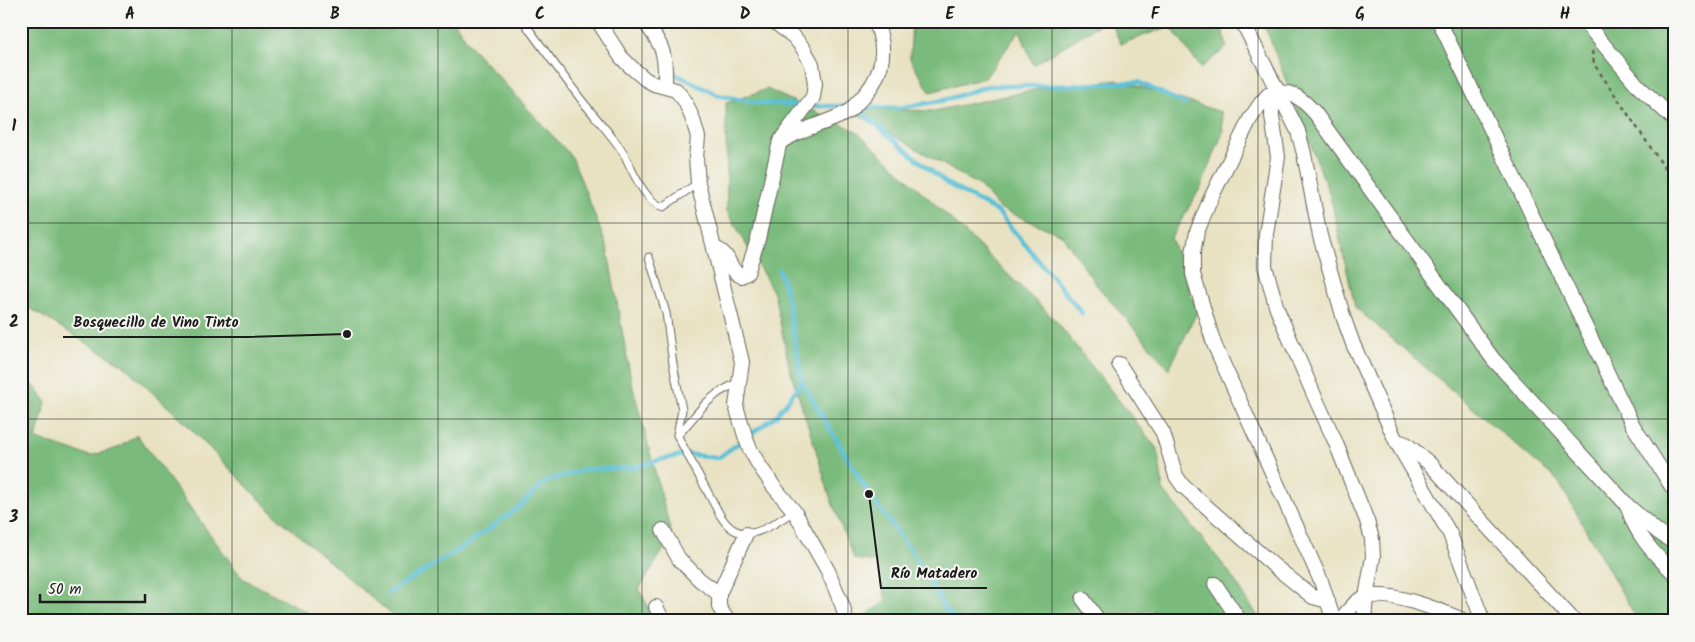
<svg xmlns="http://www.w3.org/2000/svg" width="1695" height="642" font-family="Kalam,sans-serif">
  <style>
    .forest { fill: #7abb7d; stroke: #4b6c4c }
    .lines { fill: none; stroke-linecap: round; stroke-linejoin: round }
    .stream { stroke: #5ac0d7; stroke-width: 4.5 }
    .service-casing { stroke: #636156; stroke-width: 9 }
    .minor-casing { stroke: #636156; stroke-width: 16 }
    .path { stroke: #636156; stroke-width: 2.5; stroke-dasharray: 4 4; stroke-linecap: butt }
    .service { stroke: #fff; stroke-width: 7 }
    .minor { stroke: #fff; stroke-width: 14 }
    .grid { fill: none; stroke: #1c1c1c; stroke-width: 1; stroke-opacity: 0.55 }
    .leader { fill: none; stroke: #1c1c1c; stroke-width: 2 }
    .callout-dot { fill: #1c1c1c; stroke: #f6f6f2; stroke-width: 2 }
    .callout-label { font-size: 15px; text-anchor: middle; font-weight: bold; fill: #1c1c1c; stroke: #f6f6f2; stroke-width: 4; stroke-linejoin: round; paint-order: stroke }
    .neatline { fill: none; stroke: #1c1c1c; stroke-width: 2 }
    .grid-label { font-size: 16px; text-anchor: middle; font-weight: bold; fill: #1c1c1c }
  </style>
  <rect width="100%" height="100%" fill="#f6f6f2"/>
  <filter id="ink" filterUnits="userSpaceOnUse"><feTurbulence type="fractalNoise" baseFrequency=".02" numOctaves="2"/><feDisplacementMap in="SourceGraphic" scale="10" xChannelSelector="R" yChannelSelector="G"/><feConvolveMatrix kernelMatrix="1 2 1 2 8 2 1 2 1" color-interpolation-filters="sRGB"/></filter>
  <filter id="wash" filterUnits="userSpaceOnUse"><feTurbulence type="fractalNoise" baseFrequency=".0096" numOctaves="4" result="noise"/><feDisplacementMap in="SourceGraphic" scale="20" xChannelSelector="R" yChannelSelector="G"/><feGaussianBlur stdDeviation="1.12" result="paint"/><feColorMatrix in="noise" values="0 0 0 0 0 0 0 0 0 0 0 0 0 0 0 0 0 1.4 0 .05"/><feComposite in="paint" operator="in"/></filter>
  <g filter="url(#wash)">
    <rect width="100%" height="100%" fill="#e8e2c2"/>
    <g class="forest">
      <polygon points="21,21 454,21 471,47 572,157 607,247 631,380 672,536 639,589 655,621 399,621 275,515 184,422 123,365 21,303"/>
      <polygon points="912,21 1105,21 1033,65 1020,30 985,78 930,92 910,59"/>
      <polygon points="1110,21 1220,21 1227,47 1201,68 1170,26 1121,44"/>
      <polygon points="1260,21 1674,21 1674,621 1638,621 1558,481 1355,307 1330,195 1268,34"/>
      <polygon points="1118,80 1221,112 1223,132 1202,185 1171,238 1197,312 1169,369 1095,283 1062,235 999,208 980,186 847,108 934,111 1038,89"/>
      <polygon points="767,89 856,131 951,219 1056,321 1158,450 1163,490 1229,572 1261,621 1163,621 1155,611 1089,615 1087,621 864,621 861,619 886,601 877,562 854,559 830,497 815,447 790,370 774,293 727,211 726,103"/>
      <polygon points="21,370 46,401 36,439 90,456 118,448 137,435 242,578 309,613 317,621 21,621"/>
    </g>
    <g class="lines">
      <g class="stream">
        <polyline points="669,71 718,95 757,103 802,105"/>
        <polyline points="810,106 849,106"/>
        <polyline points="857,106 899,108 945,100 988,86 1057,86 1138,82 1185,104"/>
        <polyline points="856,108 946,183 998,212 1082,313"/>
        <polyline points="779,270 786,291 802,382 869,494 912,552 947,612 958,621"/>
        <polyline points="388,593 466,545 518,508 546,481 588,469 631,468 659,460 687,454 718,458 776,416 802,382"/>
      </g>
    </g>
  </g>
  <g filter="url(#ink)">
    <g class="lines">
      <g class="service-casing">
        <g id="service">
          <path d="M523,21C542,47 561,73 580,98C595,118 613,135 625,156C633,172 645,202 663,207L698,183"/>
          <path d="M649,257L666,313L673,364L682,410L677,435L720,515C741,550 769,527 794,511"/>
          <polyline points="679,434 705,404 718,393 740,381"/>
        </g>
      </g>
      <g class="minor-casing">
        <g id="minor">
          <polyline points="598,21 621,57 631,67 645,79 654,84 676,90 685,101 693,120 698,137 696,158 698,183 742,362 736,406 746,439 750,449 759,465 774,487 794,511 828,571 843,607 846,621"/>
          <path d="M644,21C664,47 666,54 665,86"/>
          <polyline points="1242,21 1298,131 1304,154 1320,236 1344,319 1353,344 1396,441 1450,534 1483,621"/>
          <polyline points="1439,21 1632,424 1674,490"/>
          <polyline points="1584,21 1639,87 1674,119"/>
          <polyline points="1673,21 1674,22"/>
          <polyline points="1274,94 1268,95 1261,103 1250,119 1210,200 1197,232 1193,253 1193,274 1214,344 1321,581 1332,615 1339,621"/>
          <path d="M784,140C803,128 824,124 844,114C850,112 854,106 859,101C882,78 889,52 875,21"/>
          <path d="M714,248C732,253 727,270 741,276L747,273L758,239L780,141L813,97L815,84L812,64L803,48L794,37L773,21"/>
          <polyline points="1119,364 1163,433 1176,476 1183,486 1273,565 1313,597 1328,601"/>
          <polyline points="1397,441 1406,444 1430,464 1574,621"/>
          <path d="M1628,507C1635,534 1654,554 1674,573"/>
          <polyline points="663,530 679,559 700,580 719,594"/>
          <polyline points="1215,584 1240,621"/>
          <polyline points="1083,599 1099,621"/>
          <polyline points="656,607 663,621"/>
          <polyline points="728,621 719,607 719,594 746,534"/>
          <path d="M1339,621C1346,614 1353,603 1361,599C1384,587 1442,611 1465,621"/>
          <path d="M1364,621L1366,597L1373,557L1372,539L1367,521L1335,441L1314,395L1277,309L1265,266L1266,234L1278,157L1272,116V101L1274,94C1291,88 1304,101 1315,113L1493,359L1628,506L1658,532L1674,543"/>
        </g>
      </g>
      <polyline class="path" points="1592,51 1594,64 1674,182"/>
      <use href="#service" class="service"/>
      <use href="#minor" class="minor"/>
    </g>
  </g>
  <path class="grid" d="M232,21V621M438,21V621M642,21V621M848,21V621M1052,21V621M1258,21V621M1462,21V621M21,223H1674M21,419H1674"/>
  <path class="leader" d="M347 334L248 337H63M869 494L881 588H987"/>
  <g class="callout-dot">
    <circle cx="347" cy="334" r="5"/>
    <circle cx="869" cy="494" r="5"/>
  </g>
  <g class="callout-label">
    <text x="156" y="327">Bosquecillo de Vino Tinto</text>
    <text x="934" y="578">Río Matadero</text>
  </g>
  <rect width="1695" height="642" fill="none" stroke="#f6f6f2" stroke-width="55"/>
  <path d="M40 594v8h105v-8" fill="none" stroke="#1c1c1c" stroke-width="2.5"/>
  <text x="48" y="594" font-size="15" fill="#1c1c1c" stroke="#f6f6f2" stroke-width="4" paint-order="stroke">50 m</text>
  <rect x="28" y="28" width="1640" height="586" class="neatline"/>
  <g class="grid-label">
    <text x="130" y="19">A</text>
    <text x="335" y="19">B</text>
    <text x="540" y="19">C</text>
    <text x="745" y="19">D</text>
    <text x="950" y="19">E</text>
    <text x="1155" y="19">F</text>
    <text x="1360" y="19">G</text>
    <text x="1565" y="19">H</text>
    <text x="14" y="131">1</text>
    <text x="14" y="327">2</text>
    <text x="14" y="522">3</text>
  </g>
</svg>
